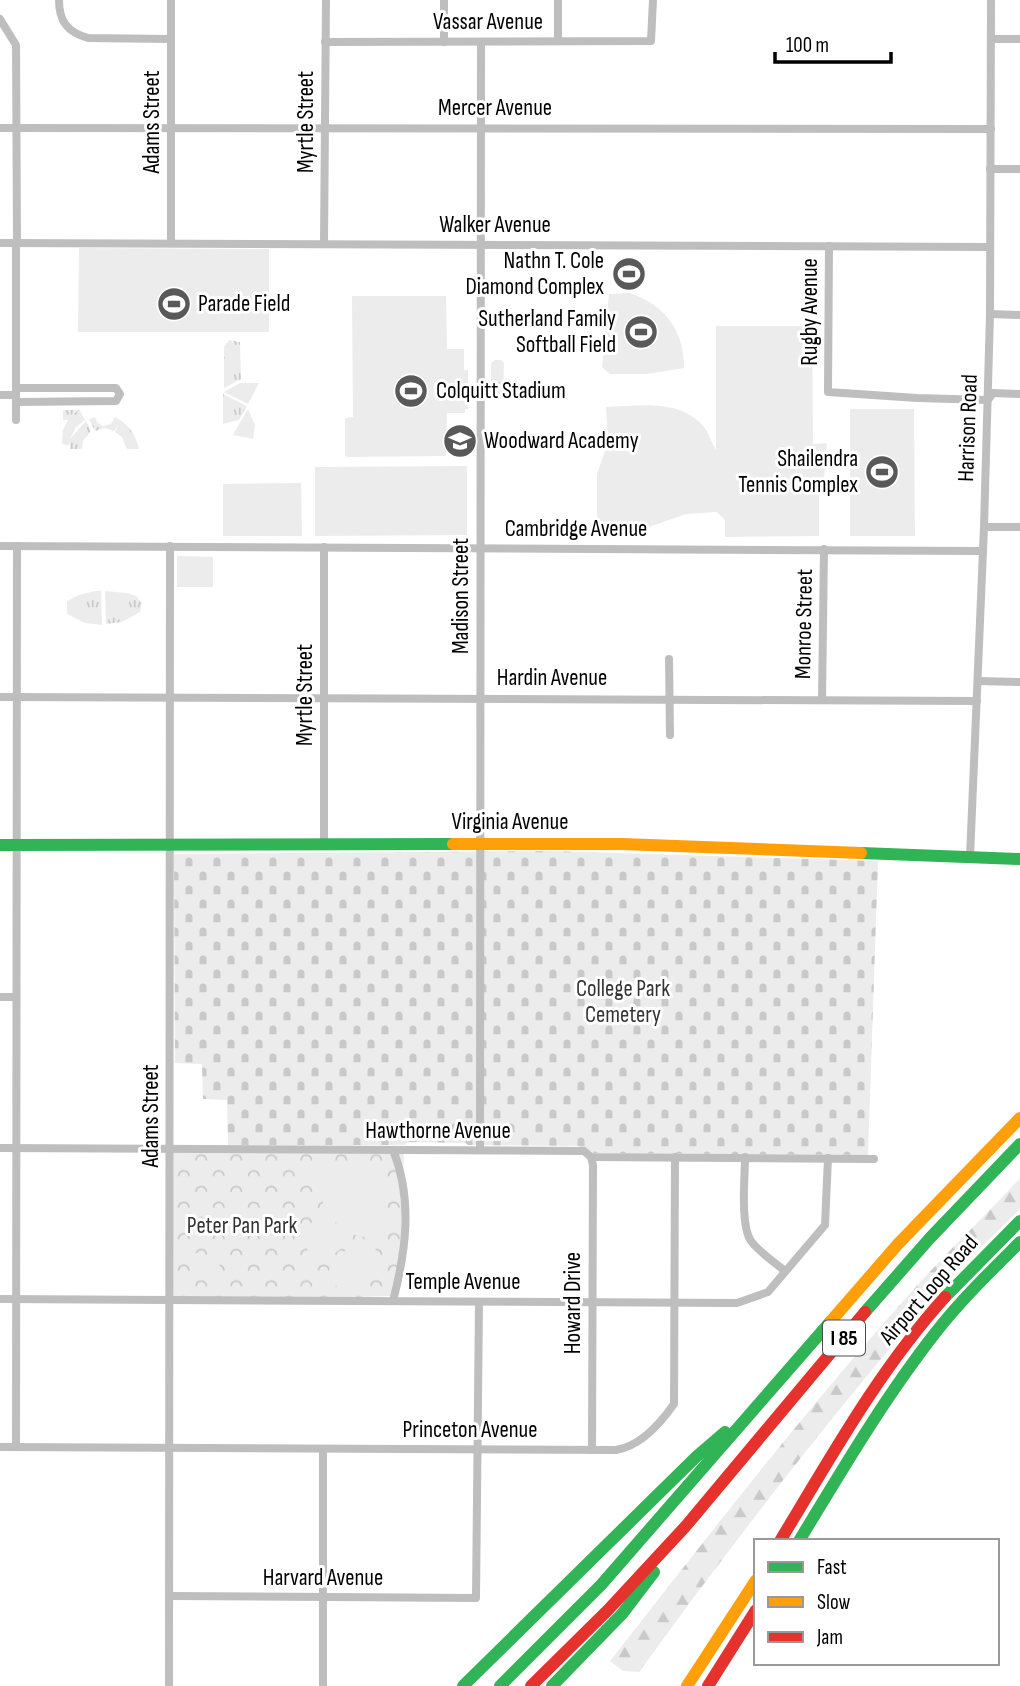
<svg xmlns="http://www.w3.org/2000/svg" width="1020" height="1686" font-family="'Sofia Sans Condensed',sans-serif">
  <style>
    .grass { fill: url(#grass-tufts) }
    .forest { fill: url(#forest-firs) }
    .cemetery { fill: url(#cemetery-stones) }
    .park { fill: url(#park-crowns) }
    .pitch { fill: #ececec }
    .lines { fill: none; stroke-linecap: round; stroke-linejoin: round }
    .street { stroke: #bebebe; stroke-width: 8 }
    .fast { stroke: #30b455; stroke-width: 12 }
    .slow { stroke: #ff9f0a; stroke-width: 12 }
    .jam { stroke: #e5322d; stroke-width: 12 }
    .labels { text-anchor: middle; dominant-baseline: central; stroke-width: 6; stroke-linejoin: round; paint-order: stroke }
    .shield { fill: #fff; stroke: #4c4c4c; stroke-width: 2 }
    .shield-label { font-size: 21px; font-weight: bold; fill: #000 }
    .street-label { font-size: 23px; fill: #000; stroke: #fff }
    .poi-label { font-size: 23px; fill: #000; stroke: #fff; text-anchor: end }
    .park-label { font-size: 23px; fill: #333; stroke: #fff }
  </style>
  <defs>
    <pattern id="grass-tufts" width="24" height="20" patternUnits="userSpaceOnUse" patternTransform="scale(1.75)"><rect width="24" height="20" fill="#ececec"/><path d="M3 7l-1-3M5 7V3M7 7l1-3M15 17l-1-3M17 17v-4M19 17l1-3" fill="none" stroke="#c9c9c9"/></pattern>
    <pattern id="forest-firs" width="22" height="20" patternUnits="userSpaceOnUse" patternTransform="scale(1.75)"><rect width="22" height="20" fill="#ececec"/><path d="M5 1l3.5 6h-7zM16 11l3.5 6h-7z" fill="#c9c9c9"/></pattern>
    <pattern id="cemetery-stones" width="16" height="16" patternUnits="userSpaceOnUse" patternTransform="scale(1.75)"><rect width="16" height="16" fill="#ececec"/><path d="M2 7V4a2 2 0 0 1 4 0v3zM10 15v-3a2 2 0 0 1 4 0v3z" fill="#c9c9c9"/></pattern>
    <pattern id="park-crowns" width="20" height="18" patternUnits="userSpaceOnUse" patternTransform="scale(1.75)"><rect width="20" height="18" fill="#ececec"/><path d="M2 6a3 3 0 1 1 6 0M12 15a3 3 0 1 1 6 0" fill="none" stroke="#c9c9c9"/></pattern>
  </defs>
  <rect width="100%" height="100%" fill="#fff"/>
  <g class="grass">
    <polygon points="229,340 240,342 241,379 224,388 224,347"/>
    <polygon points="240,383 259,383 248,404 224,392"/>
    <polygon points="223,394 247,406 239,420 223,424"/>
    <polygon points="79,409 85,420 76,427 70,439 86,421 91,431 83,441 82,449 70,449 70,441 69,445 62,444 63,430 68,420 63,420 63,410 76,410 71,416"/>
    <polygon points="248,409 255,425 253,439 233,435"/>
    <path d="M95,417L97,422L103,426L111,424L115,417C127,423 136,434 139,449H127L122,437L115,432L119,424L114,431L105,428L95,431L89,419Z"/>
    <polygon points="95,591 101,591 102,625 85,623 67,614 67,601 79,595"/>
    <polygon points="105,591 127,593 136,596 142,603 140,612 122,622 106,624"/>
  </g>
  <path class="forest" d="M1020,1178V1209C994,1235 966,1260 942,1288C834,1411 735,1540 639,1672L623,1671L610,1661C712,1531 813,1400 924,1278C955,1244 989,1212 1020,1178Z"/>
  <polygon class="cemetery" points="553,851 878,861 868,1155 594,1153 578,1146 468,1145 465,1143 408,1142 405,1145 228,1145 227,1100 203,1099 202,1064 175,1063 174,854"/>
  <g class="park">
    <polygon points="495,360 501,360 504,363 503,399 491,397 491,363"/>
    <polygon points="167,1148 404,1150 400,1263 394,1296 168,1302"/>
  </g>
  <g class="pitch">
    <polygon points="79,248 269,249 269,332 78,332"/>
    <path d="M630,293C665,305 684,331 684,368L647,374H610L602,367L609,294Z"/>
    <polygon points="352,296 446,296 447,349 464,349 464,370 468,370 468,409 465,409 465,413 447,413 446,456 347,457 345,455 345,418 353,417"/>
    <path d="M716,326H812L813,444L827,443L824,478L819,479V536L725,537V520L717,512L686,514L646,528H607L597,518V474L608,442L606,407C639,406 680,398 704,427C709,433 712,444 716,450Z"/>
    <polygon points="850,409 914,409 915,536 850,536"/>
    <polygon points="467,466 467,535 315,536 315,467"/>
    <polygon points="301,483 302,536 223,536 223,484"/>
    <polygon points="177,556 213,557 213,587 177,587"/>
    <path d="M316,1165L380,1166L386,1173L385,1237C338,1244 316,1207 316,1165Z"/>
    <path d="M318,1213L346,1238V1245L316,1267C302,1249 304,1230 318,1213Z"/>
    <path d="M366,1245L376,1247L370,1284L365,1288L327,1285C327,1260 342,1247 366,1245Z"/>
    <polygon points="190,1253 203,1253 202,1280 190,1280"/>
    <polygon points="207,1253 220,1254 219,1281 207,1280"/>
  </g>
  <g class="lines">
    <g class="street">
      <path d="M59,0C59,21 67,32 88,38L171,39"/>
      <polyline points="444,0 444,42"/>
      <polyline points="0,19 16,45 17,243"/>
      <polyline points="991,39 1020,39"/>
      <polyline points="558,41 558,0"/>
      <polyline points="325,42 651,41 653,0"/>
      <polyline points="0,128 991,129"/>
      <polyline points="990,169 1020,169"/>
      <polyline points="0,243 990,247"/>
      <polyline points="171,243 171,0"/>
      <polyline points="324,244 326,0"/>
      <polyline points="829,246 828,392 917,398 988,400 993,393 1020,394"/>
      <polyline points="990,314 1020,315"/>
      <polyline points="16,388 116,388 120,394 116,401 16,402"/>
      <polyline points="0,395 16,395"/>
      <polyline points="16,420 16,246"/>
      <polyline points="984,527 1020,527"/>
      <polyline points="0,546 983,551"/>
      <polyline points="669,659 670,735"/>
      <polyline points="978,681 1020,682"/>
      <polyline points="0,697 977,701"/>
      <polyline points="822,700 824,549"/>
      <polyline points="324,844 324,547"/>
      <polyline points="970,857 984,527 990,314 991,0"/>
      <polyline points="0,997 16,997"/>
      <polyline points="0,1148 584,1151 591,1157 874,1159"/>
      <path d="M393,1150C413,1199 406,1251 393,1301"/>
      <polyline points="480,1150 481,42"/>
      <polyline points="591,1157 593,1165 592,1450"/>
      <path d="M745,1157C745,1177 740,1225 751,1241C759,1252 774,1262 785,1271"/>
      <polyline points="0,1299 737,1303 768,1292 825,1225 828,1158"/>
      <path d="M0,1447L616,1450C641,1446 660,1424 674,1404L675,1157"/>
      <polyline points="16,1447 17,546"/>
      <polyline points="169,1596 476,1598 479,1302"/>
      <polyline points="169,1686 170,546"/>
      <polyline points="323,1686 323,1449"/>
    </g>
    <g class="fast">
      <polyline points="0,845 453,844"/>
      <polyline points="861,853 1020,859"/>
      <polyline points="945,1297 1020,1221"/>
      <polyline points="865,1312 930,1238 1020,1144"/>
      <path d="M799,1541C842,1470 885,1397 936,1332C962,1299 991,1271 1020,1242"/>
      <polyline points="463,1686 696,1457 725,1432"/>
      <polyline points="500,1686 601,1585 831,1321"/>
      <polyline points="552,1686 622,1614 654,1572"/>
    </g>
    <g class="slow">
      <polyline points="453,844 622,844 861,853"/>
      <polyline points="831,1321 898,1244 1020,1118"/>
      <polyline points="687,1686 756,1580"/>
    </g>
    <g class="jam">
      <path d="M780,1541C831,1457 879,1370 945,1297"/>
      <polyline points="531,1686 608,1610 685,1527 865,1312"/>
      <polyline points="708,1686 756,1610"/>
    </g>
  </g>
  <defs>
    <g id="stadium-disc" transform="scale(1.75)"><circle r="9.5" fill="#595959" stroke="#fff"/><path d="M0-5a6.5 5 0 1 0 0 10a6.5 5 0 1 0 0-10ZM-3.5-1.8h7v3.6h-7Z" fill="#fff"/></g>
    <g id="school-disc" transform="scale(1.75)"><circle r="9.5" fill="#595959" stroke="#fff"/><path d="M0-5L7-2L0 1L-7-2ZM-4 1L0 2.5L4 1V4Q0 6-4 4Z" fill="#fff"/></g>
  </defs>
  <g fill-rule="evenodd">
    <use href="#stadium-disc" x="629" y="274"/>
    <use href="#stadium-disc" x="174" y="304"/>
    <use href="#stadium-disc" x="641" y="332"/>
    <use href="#stadium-disc" x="411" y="391"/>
    <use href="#school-disc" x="460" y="441"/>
    <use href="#stadium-disc" x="882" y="472"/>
  </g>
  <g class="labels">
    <rect class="shield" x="823" y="1320.5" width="42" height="35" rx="5"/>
    <g class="shield-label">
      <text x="844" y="1338">I 85</text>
    </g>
    <g class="street-label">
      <text x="488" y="22">Vassar Avenue</text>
      <text x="495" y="108">Mercer Avenue</text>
      <text transform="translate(152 122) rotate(-90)">Adams Street</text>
      <text transform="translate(306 122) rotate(-90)">Myrtle Street</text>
      <text x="495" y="225">Walker Avenue</text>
      <text transform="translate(810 312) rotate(-90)">Rugby Avenue</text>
      <text transform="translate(968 428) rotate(-88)">Harrison Road</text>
      <text x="576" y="529">Cambridge Avenue</text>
      <text transform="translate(461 596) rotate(-90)">Madison Street</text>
      <text transform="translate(804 624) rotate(-89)">Monroe Street</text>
      <text x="552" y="678">Hardin Avenue</text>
      <text transform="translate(305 695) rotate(-90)">Myrtle Street</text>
      <text x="510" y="822">Virginia Avenue</text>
      <text transform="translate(151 1116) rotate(-90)">Adams Street</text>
      <text x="438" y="1131">Hawthorne Avenue</text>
      <text x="463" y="1282">Temple Avenue</text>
      <text transform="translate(929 1290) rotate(-49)">Airport Loop Road</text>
      <text transform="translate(573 1303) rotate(-90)">Howard Drive</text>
      <text x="470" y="1430">Princeton Avenue</text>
      <text x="323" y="1578">Harvard Avenue</text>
    </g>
    <g class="poi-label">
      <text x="604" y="261">Nathn T. Cole<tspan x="604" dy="26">Diamond Complex</tspan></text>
      <text x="198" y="304" text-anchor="start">Parade Field</text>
      <text x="616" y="319">Sutherland Family<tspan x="616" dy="26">Softball Field</tspan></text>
      <text x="436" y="391" text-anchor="start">Colquitt Stadium</text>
      <text x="484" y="441" text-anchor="start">Woodward Academy</text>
      <text x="858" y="459">Shailendra<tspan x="858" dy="26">Tennis Complex</tspan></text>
    </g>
    <g class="park-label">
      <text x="623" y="989">College Park<tspan x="623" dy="26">Cemetery</tspan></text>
      <text x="242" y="1226">Peter Pan Park</text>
    </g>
  </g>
  <rect x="754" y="1539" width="245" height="126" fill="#ffffff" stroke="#999999" stroke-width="2"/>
  <rect x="768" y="1562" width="35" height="10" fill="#30b455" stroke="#999999" stroke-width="2"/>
  <text x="817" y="1574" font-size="21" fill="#000000">Fast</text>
  <rect x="768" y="1597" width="35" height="10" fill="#ff9f0a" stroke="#999999" stroke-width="2"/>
  <text x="817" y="1609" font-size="21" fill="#000000">Slow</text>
  <rect x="768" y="1632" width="35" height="10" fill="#e5322d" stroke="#999999" stroke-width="2"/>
  <text x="817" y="1644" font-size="21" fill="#000000">Jam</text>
  <path d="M775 52v10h116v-10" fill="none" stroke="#000000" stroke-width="3.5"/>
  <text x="786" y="52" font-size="21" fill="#000000" stroke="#ffffff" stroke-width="5" paint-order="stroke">100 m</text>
</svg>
